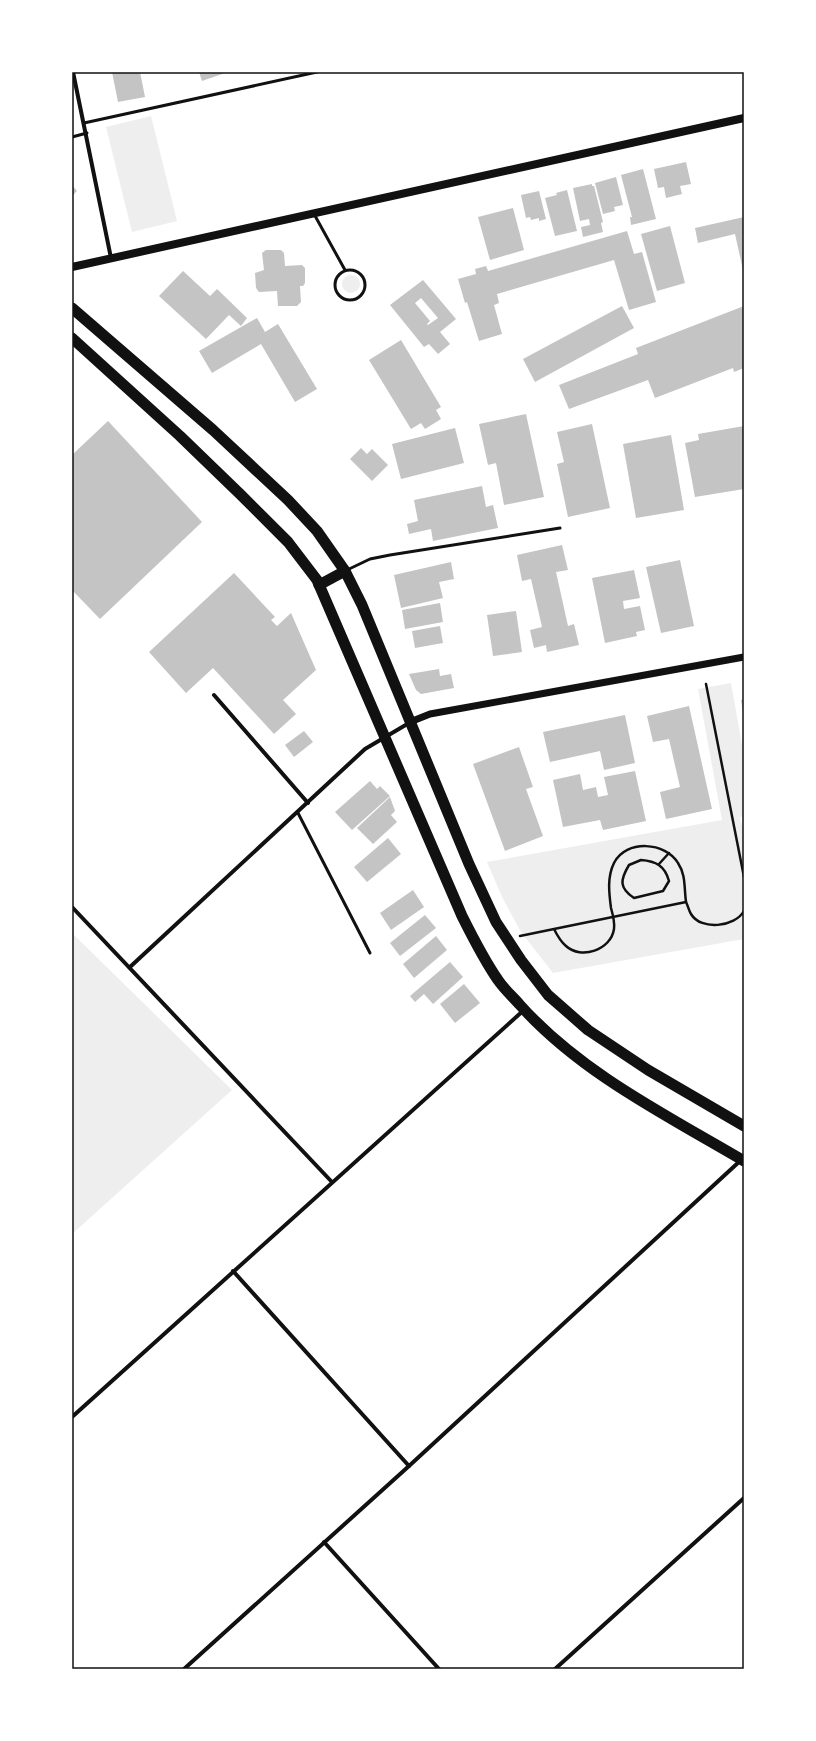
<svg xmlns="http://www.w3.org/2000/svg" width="816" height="1741" font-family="Signika,sans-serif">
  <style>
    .green { fill: #eee }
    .building { fill: #c4c4c4; fill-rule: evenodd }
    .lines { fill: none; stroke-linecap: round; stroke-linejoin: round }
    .path { stroke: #111; stroke-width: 2.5 }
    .service { stroke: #111; stroke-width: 3 }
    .minor { stroke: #111; stroke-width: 4 }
    .tertiary { stroke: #111; stroke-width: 7 }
    .secondary { stroke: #111; stroke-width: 8 }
    .trunk { stroke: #111; stroke-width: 11 }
    .neatline { fill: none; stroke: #111; stroke-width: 1.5 }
  </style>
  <rect width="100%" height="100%" fill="#fff"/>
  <g class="green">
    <polygon points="151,116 177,221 132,232 106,127"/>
    <circle cx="351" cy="284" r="9"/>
    <polygon points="731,683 744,756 744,816 740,817 744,834 744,939 553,973 521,932 503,899 487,862 722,820 698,689"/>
    <polygon points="72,933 232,1090 72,1234"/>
  </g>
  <g class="building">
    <polygon points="112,72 140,72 145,97 118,102"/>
    <polygon points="199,72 228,72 202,81"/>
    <polygon points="686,162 691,184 680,186 682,194 666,198 664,187 658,188 654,169"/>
    <polygon points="643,169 656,219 631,225 630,217 632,217 621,175"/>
    <polygon points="616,177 623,205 614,207 615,211 603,214 595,183"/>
    <polygon points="592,184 592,186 594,186 603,222 601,223 603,232 583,237 581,227 590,225 589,219 580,221 573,188"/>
    <polygon points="72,185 77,191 72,196"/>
    <polygon points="567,190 577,231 555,236 545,198 557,195 556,193"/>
    <polygon points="539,191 546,219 539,221 539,218 531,220 530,217 526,218 521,195"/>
    <polygon points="513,208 524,250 490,260 478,217"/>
    <polygon points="744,217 744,269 743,270 735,234 698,243 695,228"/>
    <polygon points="670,226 685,283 657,291 641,234"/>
    <polygon points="627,231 634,254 642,252 656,302 629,310 614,260 497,294 499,303 494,305 502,334 479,341 467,302 465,303 458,279 476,274 475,269 486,266 488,271"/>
    <polygon points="266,250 281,250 284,253 285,266 302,265 305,268 305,283 303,286 300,286 301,302 297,306 278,306 277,291 259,292 256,288 255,273 264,270 262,253"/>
    <polygon points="183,271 210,296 217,289 247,318 241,326 229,315 206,339 159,296"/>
    <path d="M423,280L456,319L440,332L450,344L438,354L429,344L424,347L390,305ZM421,298L438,318L428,325L427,324L430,321L415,303Z"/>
    <polygon points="622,306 634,328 535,382 523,359"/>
    <polygon points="744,306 744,368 734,372 733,368 655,398 648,380 569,409 559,385 638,354 636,348"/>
    <polygon points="257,318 265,332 278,324 317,389 295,402 261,344 212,373 199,351"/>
    <polygon points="401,340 441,407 436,410 441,419 425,429 421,423 411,429 369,360"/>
    <polygon points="526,414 544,497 504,505 496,463 488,465 479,424"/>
    <polygon points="108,421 202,522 100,619 72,590 72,455"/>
    <polygon points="592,424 610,508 568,517 557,464 564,462 557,432"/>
    <polygon points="744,426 744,489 695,497 685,443 699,440 698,434"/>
    <polygon points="455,428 464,463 401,479 392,444"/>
    <polygon points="671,435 684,510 636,518 623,444"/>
    <polygon points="361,448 367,454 372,449 388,465 372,481 350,459"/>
    <polygon points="482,486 486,507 493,505 498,528 433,541 431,529 409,534 407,524 418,521 414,500"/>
    <polygon points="562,545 568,570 556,572 568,626 574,624 579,645 547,652 546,645 534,648 530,630 542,627 531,579 522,581 517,555"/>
    <polygon points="680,560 694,626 661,633 646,567"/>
    <polygon points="451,562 454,579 439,582 443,598 401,608 394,575"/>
    <polygon points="634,570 640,598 623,601 624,609 640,606 645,630 636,632 637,636 605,643 592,578"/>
    <polygon points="234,573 275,617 271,620 277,626 291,613 316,670 283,700 296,714 274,734 213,668 186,693 149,652"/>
    <polygon points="440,603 443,622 405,629 402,610"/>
    <polygon points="516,611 522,652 493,656 487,615"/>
    <polygon points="440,626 443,643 415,648 412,631"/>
    <polygon points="439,669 440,676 451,674 454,688 421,694 416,690 409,674"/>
    <polygon points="744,699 744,712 743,712 741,700"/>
    <polygon points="689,706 712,809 666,819 660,792 680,787 669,739 653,742 647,716"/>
    <polygon points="625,715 635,763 604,770 600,751 550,762 543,732"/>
    <polygon points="304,731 313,742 294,757 285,745"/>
    <polygon points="519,747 533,787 526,789 543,836 505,851 473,764"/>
    <polygon points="635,771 646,821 603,830 600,820 563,827 553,780 580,774 583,790 596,787 598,797 608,795 604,777"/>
    <polygon points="370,781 377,789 380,786 390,796 352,830 335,812"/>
    <polygon points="390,797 395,811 391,815 397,822 373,844 357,828"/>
    <polygon points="388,838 401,854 367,882 354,867"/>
    <polygon points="413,890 424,907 391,930 380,913"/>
    <polygon points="425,915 436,928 400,956 390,943"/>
    <polygon points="436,936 447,950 414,978 403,964"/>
    <polygon points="450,962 463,977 433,1004 424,994 415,1002 410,996"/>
    <polygon points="464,984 480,1003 455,1023 440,1004"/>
  </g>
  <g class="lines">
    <g class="path">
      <polyline points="706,684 744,877"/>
      <path d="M641,860C656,861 665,866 669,881L663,891L634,898C619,888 620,880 629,865Z"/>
      <polyline points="659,864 669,853"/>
      <path d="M686,902C688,906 689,911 691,914C701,931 735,927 744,911"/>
      <path d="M520,936L554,929C557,935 561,942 566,946C581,960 611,950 614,929C615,922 613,915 611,908C609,893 607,877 614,863C626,839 666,842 678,863C686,875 684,888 686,902L554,929"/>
    </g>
    <g class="service">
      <polyline points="84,123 317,72"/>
      <polyline points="72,137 87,133"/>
      <polyline points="314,214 345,270"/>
      <circle cx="350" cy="285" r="15"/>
      <polyline points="347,570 370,559 390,555 560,528"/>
      <polyline points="298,813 370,953"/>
    </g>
    <g class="minor">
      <polyline points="73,72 111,258"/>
      <polyline points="214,695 308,803"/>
      <polyline points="72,907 331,1181"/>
      <polyline points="130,967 365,749 409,723"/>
      <polyline points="233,1271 409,1466"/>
      <polyline points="72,1417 524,1010"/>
      <polyline points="324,1542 439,1669"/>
      <polyline points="184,1669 409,1466 740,1161"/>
      <polyline points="555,1669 744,1498"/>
    </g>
    <polyline class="tertiary" points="410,722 430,714 744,657"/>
    <polyline class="secondary" points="72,267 744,118"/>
    <g class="trunk">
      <polyline points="72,308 213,430 288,500 317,531 345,571 362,605 469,864 496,922 521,960 548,995 588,1030 648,1070 744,1126"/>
      <path d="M72,338L180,436L241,495L288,542L317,580L462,916C473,938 484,960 498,980C504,989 513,997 520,1005C581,1073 666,1115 744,1161"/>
      <polyline points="319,585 345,571"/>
    </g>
  </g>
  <rect width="816" height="1741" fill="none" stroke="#ffffff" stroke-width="146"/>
  <rect x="73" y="73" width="670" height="1595" class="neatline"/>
</svg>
